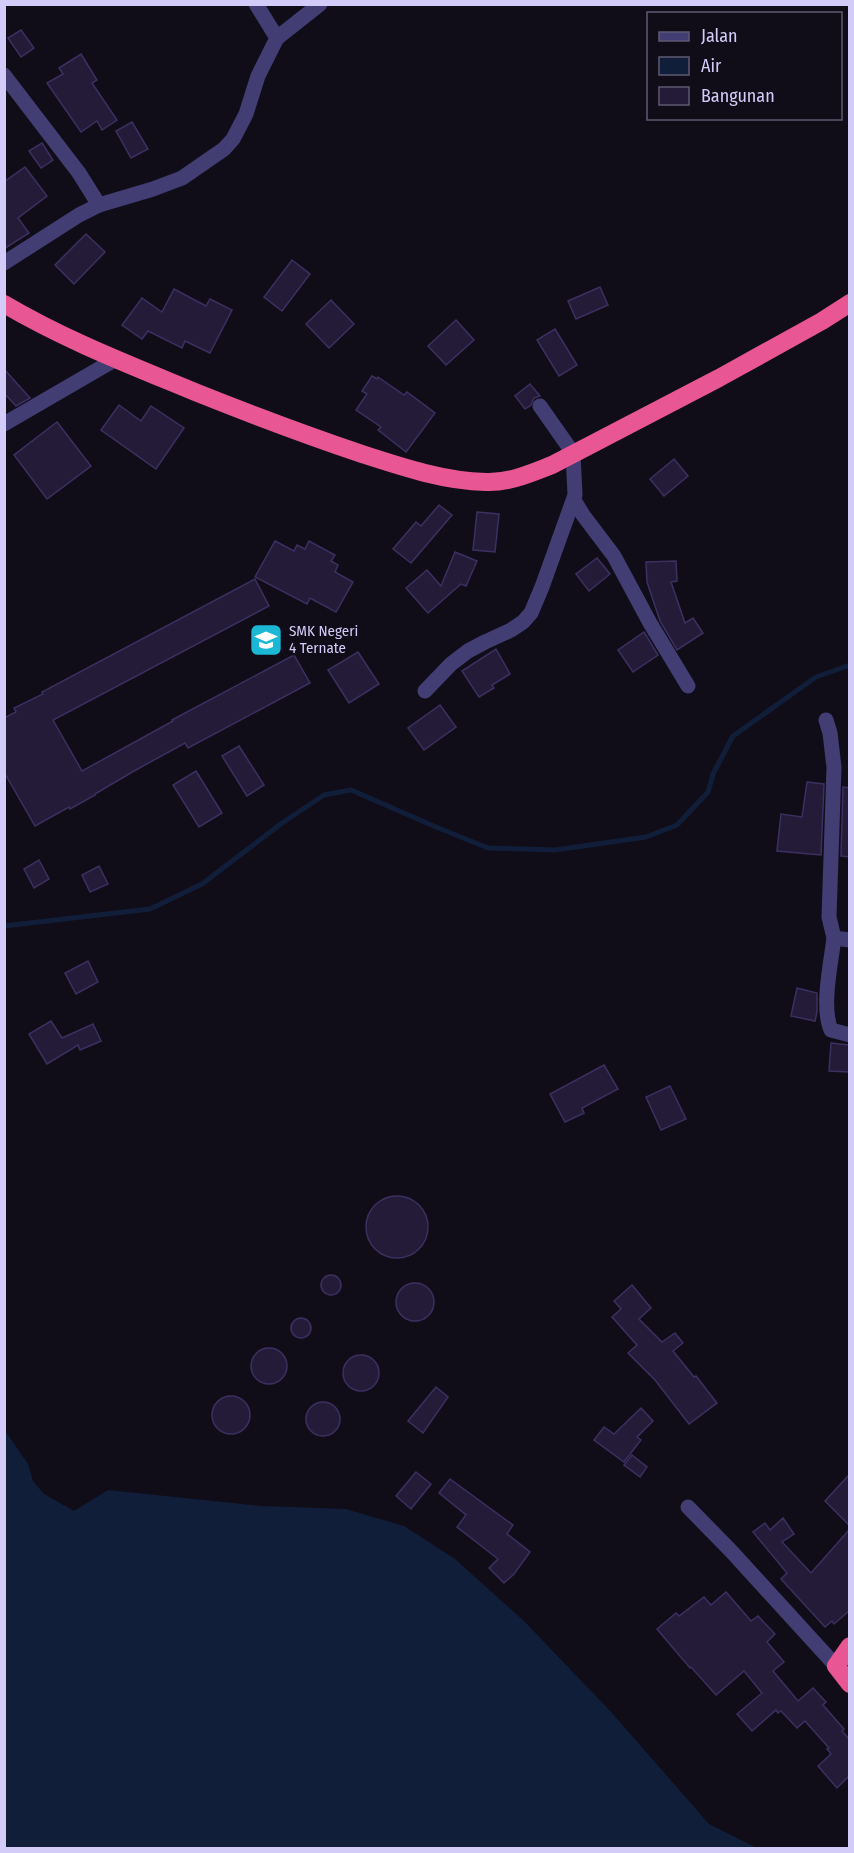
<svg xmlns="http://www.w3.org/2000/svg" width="854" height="1853" font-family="'Fira Sans Condensed',sans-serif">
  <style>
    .water { fill: #111e39 }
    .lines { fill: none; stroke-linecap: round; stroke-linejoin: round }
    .stream { stroke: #111e39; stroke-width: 5 }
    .building { fill: #231b38; stroke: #3c3061; stroke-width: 1.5 }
    .minor { stroke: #423d73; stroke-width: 15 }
    .highway { stroke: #e95694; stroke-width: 18 }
    .labels { text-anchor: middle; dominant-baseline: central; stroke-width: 5; stroke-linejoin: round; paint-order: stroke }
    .poi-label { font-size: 15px; fill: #d3ccf8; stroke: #100d19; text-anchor: start }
  </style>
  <rect width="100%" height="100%" fill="#100d19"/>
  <polygon class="water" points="4,1429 28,1464 33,1481 44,1494 74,1511 108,1490 262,1506 346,1509 404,1526 455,1559 525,1622 612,1713 709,1824 757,1848 5,1848"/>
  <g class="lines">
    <polyline class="stream" points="4,926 150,909 202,884 282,823 324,795 351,790 436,827 488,848 555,850 646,837 677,825 708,792 713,774 733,736 816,677 850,665"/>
  </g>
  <g class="building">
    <polygon points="21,30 34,48 21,57 8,38"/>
    <polygon points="81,54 97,80 92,83 117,120 102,130 97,121 81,132 47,83 63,74 59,68"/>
    <polygon points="132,122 148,149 131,158 116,131"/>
    <polygon points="42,143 53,160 41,168 29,151"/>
    <polygon points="25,167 47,196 18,218 29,233 4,249 4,182"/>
    <polygon points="86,234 105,252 74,284 55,265"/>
    <polygon points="292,260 310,274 282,311 264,297"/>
    <polygon points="600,287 608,305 576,319 568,301"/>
    <polygon points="174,289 206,306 210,299 232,310 210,353 185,341 182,348 148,331 142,339 122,325 142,298 162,312"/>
    <polygon points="331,300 354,324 329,348 306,324"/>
    <polygon points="456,320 474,340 446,365 428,346"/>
    <polygon points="555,329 577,365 559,376 537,340"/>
    <polygon points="4,369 30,398 16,406 4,393"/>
    <polygon points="372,376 377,379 378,377 404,395 407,392 435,413 406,452 378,430 381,427 356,410 367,394 362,391"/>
    <polygon points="530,384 540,396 534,398 531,405 525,409 515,396"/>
    <polygon points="119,405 141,421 151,406 184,428 156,469 101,430"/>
    <polygon points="57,422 91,466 47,499 14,455"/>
    <polygon points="674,459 688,476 664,496 650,479"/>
    <polygon points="439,505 452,515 411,563 393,549 416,522 421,526"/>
    <polygon points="477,512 499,514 495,552 473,550"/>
    <polygon points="275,541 294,551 297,545 305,549 309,541 335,555 331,561 338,565 335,572 353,582 336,612 310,598 307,604 255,577"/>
    <polygon points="455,552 477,561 466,586 461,584 428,613 406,588 427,570 441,586"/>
    <polygon points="597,558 610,574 589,591 576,574"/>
    <polygon points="676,561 677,581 671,582 685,623 693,618 703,633 677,650 660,621 647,582 646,562"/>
    <polygon points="255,579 269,606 53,720 82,771 173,721 172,720 294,655 310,683 188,748 185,743 134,771 95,794 95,795 70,809 69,807 35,826 4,772 4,718 16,712 14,708 43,694 42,692"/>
    <polygon points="644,632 658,655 633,672 618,650"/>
    <polygon points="496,649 510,674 492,685 494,688 479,697 462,671"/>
    <polygon points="358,652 379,684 349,703 328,670"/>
    <polygon points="440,705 456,727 424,750 408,728"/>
    <polygon points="239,746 264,785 247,796 222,756"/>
    <polygon points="196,771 222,813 199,827 173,785"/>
    <polygon points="807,782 824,784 821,855 777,851 781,814 802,817"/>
    <polygon points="843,787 849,788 849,857 841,856"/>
    <polygon points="39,860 49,879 34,888 24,869"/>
    <polygon points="99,866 108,884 90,892 82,875"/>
    <polygon points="88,961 98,982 76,994 65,973"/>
    <polygon points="797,988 817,993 817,1012 815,1021 791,1016"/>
    <polygon points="51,1021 62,1038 93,1024 101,1041 80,1050 78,1045 47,1064 29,1034"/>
    <polygon points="831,1043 849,1045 849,1072 829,1071"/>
    <polygon points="604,1065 618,1089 582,1108 584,1113 565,1122 550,1094"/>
    <polygon points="670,1086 686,1119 661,1130 646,1097"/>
    <circle cx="397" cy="1227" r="31"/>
    <circle cx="331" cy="1285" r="10"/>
    <circle cx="415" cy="1302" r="19"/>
    <polygon points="632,1285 651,1308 639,1319 662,1342 675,1333 683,1343 673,1351 694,1377 696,1376 717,1403 689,1424 655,1380 628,1353 637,1345 612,1317 621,1309 614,1301"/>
    <circle cx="301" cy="1328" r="10"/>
    <circle cx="269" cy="1366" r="18"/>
    <circle cx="361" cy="1373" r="18"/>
    <polygon points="436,1387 448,1397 423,1433 408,1421"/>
    <circle cx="231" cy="1415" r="19"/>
    <circle cx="323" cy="1419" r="17"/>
    <polygon points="641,1408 653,1421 637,1437 641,1440 624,1462 594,1440 604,1427 614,1434"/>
    <polygon points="632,1455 647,1467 640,1477 624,1465"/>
    <polygon points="416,1472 431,1484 411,1509 396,1496"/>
    <polygon points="849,1475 849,1525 825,1501"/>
    <polygon points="450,1479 513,1525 507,1534 530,1552 514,1574 504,1583 489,1568 498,1559 457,1527 466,1515 439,1493"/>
    <polygon points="783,1518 794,1534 782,1542 811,1573 849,1530 849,1611 834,1624 832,1621 825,1627 781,1579 787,1573 753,1532 765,1523 770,1530"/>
    <polygon points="726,1592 751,1621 758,1616 775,1634 767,1642 784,1662 773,1671 798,1701 813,1688 826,1702 823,1705 844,1729 842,1731 849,1739 849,1776 837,1788 818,1766 831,1754 827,1749 829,1748 805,1721 797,1728 781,1711 778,1713 776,1710 752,1731 737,1714 762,1693 744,1671 716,1695 691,1667 690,1668 657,1629 676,1613 679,1616 704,1597 711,1605"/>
  </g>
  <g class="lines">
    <g class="minor">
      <polyline points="256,4 277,38"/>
      <polyline points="4,75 79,173 99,205 79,215 4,263"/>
      <polyline points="99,205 153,189 182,178 224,149 233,139 246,114 258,76 277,38 320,4"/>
      <polyline points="4,424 116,359"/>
      <polyline points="574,500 583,515 614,556 650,623 688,686"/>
      <polyline points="425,691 451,664 468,651 485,642 511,630 523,622 531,613 542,587 575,495 573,453 540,406"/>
      <polyline points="826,720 830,733 834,767 829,917 834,938 850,940"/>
      <path d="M834,938C831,963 821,1007 831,1030L850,1035"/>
      <polyline points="688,1507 732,1552 836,1666"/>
    </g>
    <g class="highway">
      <path d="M4,304C65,340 130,365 195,392C250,414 306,435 362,454C402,467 444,481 486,482C509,483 531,473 552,465L719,378L822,321L850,303"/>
      <polyline points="850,1646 836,1666 850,1684"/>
    </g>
  </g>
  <defs>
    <g id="school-square" transform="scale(1.725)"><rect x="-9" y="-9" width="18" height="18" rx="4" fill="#1bb8d5" stroke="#100d19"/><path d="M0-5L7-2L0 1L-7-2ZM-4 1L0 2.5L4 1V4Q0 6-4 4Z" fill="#fff"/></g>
  </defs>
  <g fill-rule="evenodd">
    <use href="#school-square" x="266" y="640"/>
  </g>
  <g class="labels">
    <g class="poi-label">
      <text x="289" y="631">SMK Negeri<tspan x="289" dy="17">4 Ternate</tspan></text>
    </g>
  </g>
  <rect width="854" height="1853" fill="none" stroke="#d3ccf8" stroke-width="12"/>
  <rect x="647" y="12" width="195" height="108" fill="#100d19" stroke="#5e5972" stroke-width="1.5"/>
  <rect x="659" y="32" width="30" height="9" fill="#423d73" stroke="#5e5972" stroke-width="1.5"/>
  <text x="701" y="42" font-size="18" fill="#d3ccf8">Jalan</text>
  <rect x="659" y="57" width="30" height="18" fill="#111e39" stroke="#5e5972" stroke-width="1.5"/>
  <text x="701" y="72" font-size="18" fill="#d3ccf8">Air</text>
  <rect x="659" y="87" width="30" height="18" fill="#231b38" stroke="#5e5972" stroke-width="1.5"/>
  <text x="701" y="102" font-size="18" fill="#d3ccf8">Bangunan</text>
</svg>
